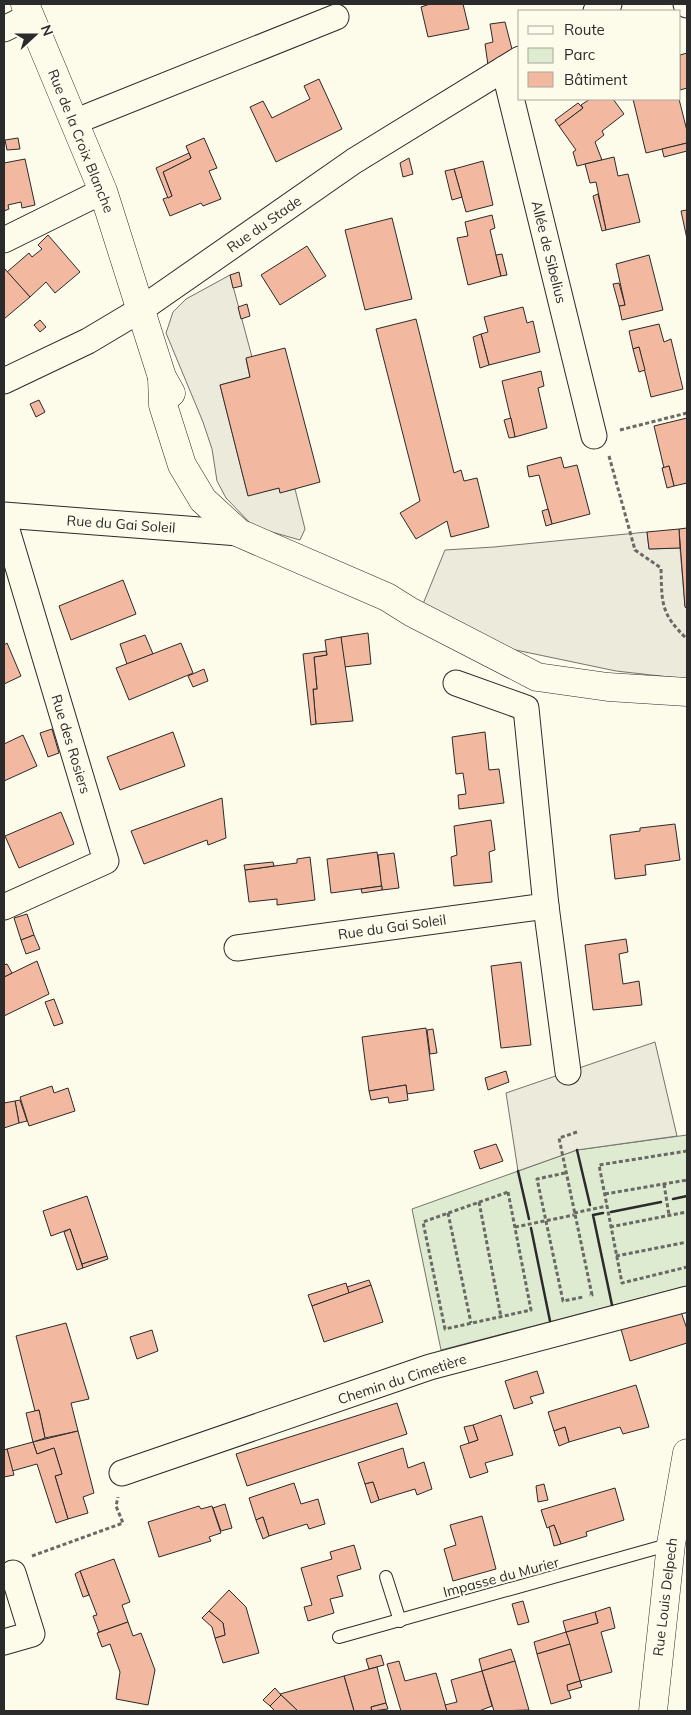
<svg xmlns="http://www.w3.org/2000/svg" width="691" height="1715" font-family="Mulish,sans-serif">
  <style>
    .green { fill: #deebd1; stroke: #74746e }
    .parking { fill: #eceadb; stroke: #74746e }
    .building { fill: #f2b8a0; stroke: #2b2b2b }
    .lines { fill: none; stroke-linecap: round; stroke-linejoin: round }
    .service-casing { stroke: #2b2b2b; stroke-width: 14 }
    .minor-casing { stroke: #2b2b2b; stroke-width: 27 }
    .tertiary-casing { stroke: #2b2b2b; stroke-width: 29 }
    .path { stroke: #6a6964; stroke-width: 3; stroke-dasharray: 4 2.5; stroke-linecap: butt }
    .service { stroke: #fdfbea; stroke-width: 12 }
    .minor { stroke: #fdfbea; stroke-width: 25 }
    .tertiary { stroke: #fdfbea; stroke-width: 28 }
    .wall { stroke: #2b2b2b; stroke-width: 2.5 }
    .labels { text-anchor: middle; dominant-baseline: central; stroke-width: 4; stroke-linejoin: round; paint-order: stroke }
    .street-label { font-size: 14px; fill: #2b2b2b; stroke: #fdfbea }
  </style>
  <rect width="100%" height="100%" fill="#fdfbea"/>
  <polygon class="green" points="687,1135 687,1286 441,1350 412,1209 577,1150"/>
  <g class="parking">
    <polygon points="230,275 252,357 246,359 250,377 220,385 248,495 279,488 280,492 295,489 305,529 300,540 254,527 226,498 217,481 212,449 203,422 166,333 173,312 186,299"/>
    <polygon points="647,532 649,549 680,548 685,606 687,609 687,679 616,671 506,648 423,604 445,550 494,547"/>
    <polygon points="655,1042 677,1136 577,1150 518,1171 506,1093"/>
  </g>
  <g class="building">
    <polygon points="430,4 463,4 469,29 428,37 421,7"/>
    <polygon points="505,22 513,53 488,65 485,44 493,42 490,24"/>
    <polygon points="687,53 687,88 680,90 680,55"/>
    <polygon points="319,79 342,129 276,162 250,107 263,101 272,118 310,99 304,86"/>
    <polygon points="590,99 613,99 624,114 602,131 604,135 595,142 602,160 577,166 573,152 576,150 559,126 583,108 581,105"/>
    <polygon points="633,99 679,99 687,131 687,143 646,153"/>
    <polygon points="578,103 583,108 559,126 555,120"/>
    <polygon points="18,138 20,149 7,150 5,140"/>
    <polygon points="204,138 217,168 209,171 221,199 203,206 201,203 170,216 163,199 172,196 163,172 191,158 186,146"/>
    <polygon points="687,143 687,151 664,157 662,149"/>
    <polygon points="189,153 191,158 163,172 172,196 168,198 156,168"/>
    <polygon points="614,157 618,176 628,174 640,222 606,230 596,182 590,183 585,164"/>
    <polygon points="409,158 413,174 403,177 400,163"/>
    <polygon points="25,159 35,205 22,208 21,202 8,205 9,209 4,211 4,163"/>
    <polygon points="483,161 493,205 466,212 454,169"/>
    <polygon points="454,169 462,197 452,200 445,171"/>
    <polygon points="598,194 606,230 602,231 593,196"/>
    <polygon points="687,210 687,239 681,211"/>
    <polygon points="492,215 495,228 490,230 501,276 468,285 457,238 468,236 465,222"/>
    <polygon points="392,218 412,299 365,310 345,230"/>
    <polygon points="48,235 80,272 55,293 46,282 30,297 7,272 29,253 32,257 42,249 38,245"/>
    <polygon points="307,246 326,276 280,305 261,275"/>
    <polygon points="502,254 507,275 501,276 496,255"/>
    <polygon points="649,255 663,310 622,320 619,306 625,305 616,264"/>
    <polygon points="4,268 30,297 4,319"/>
    <polygon points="239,272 242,286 233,288 230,275"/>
    <polygon points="619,283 625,305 619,306 613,284"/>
    <polygon points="247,304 250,316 241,319 238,307"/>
    <polygon points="523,307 527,323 533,321 540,352 489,365 481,334 488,332 484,317"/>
    <polygon points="416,319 454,473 461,470 464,481 477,478 489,527 451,537 447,521 416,539 400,513 420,501 376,329"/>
    <polygon points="40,320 46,327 40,332 34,325"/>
    <polygon points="659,324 664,342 671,339 683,389 651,397 639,347 633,349 629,331"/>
    <polygon points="481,334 489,365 480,368 473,337"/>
    <polygon points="639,347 645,370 639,372 633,349"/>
    <polygon points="285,348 320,482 280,493 279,488 248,496 220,385 250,377 246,358"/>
    <polygon points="541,371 544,386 538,388 547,428 515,437 502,381"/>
    <polygon points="39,400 45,412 36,417 30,404"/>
    <polygon points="511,418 515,437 509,438 504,420"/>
    <polygon points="687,418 687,483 674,486 669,466 664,468 654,426"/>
    <polygon points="561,457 564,468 577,465 590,514 552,524 539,475 529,477 527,466"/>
    <polygon points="669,466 674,486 667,488 662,468"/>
    <polygon points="548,509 552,524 546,526 542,511"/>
    <polygon points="687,528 687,609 685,607 679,529"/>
    <polygon points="679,529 680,548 649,549 647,532"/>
    <polygon points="123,580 136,614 71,640 59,606"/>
    <polygon points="368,633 371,664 344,667 341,637"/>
    <polygon points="145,635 153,654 127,664 120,644"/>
    <polygon points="341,637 353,721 316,724 313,689 317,689 314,657 327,655 325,640"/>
    <polygon points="7,643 21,676 4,684 4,645"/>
    <polygon points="181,643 193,673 129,700 116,668"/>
    <polygon points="326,651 327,655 314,657 317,689 313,689 316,724 311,725 303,654"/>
    <polygon points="204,669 208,681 193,687 188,676"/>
    <polygon points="52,729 59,753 48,757 40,733"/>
    <polygon points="173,732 185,766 120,790 107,757"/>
    <polygon points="485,732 489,770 499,769 504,803 459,809 458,795 466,794 463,773 456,774 452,737"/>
    <polygon points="23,735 37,766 4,781 4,744"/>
    <polygon points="222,798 226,838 208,845 207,840 144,864 131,831"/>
    <polygon points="61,812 74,844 19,868 5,836"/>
    <polygon points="491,820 495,850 489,852 492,882 454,886 451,857 457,855 454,826"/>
    <polygon points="675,824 680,860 645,865 646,875 615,879 610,835 640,831 640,828"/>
    <polygon points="377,852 382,886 331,893 327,859"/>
    <polygon points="394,853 399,888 382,890 378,855"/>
    <polygon points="310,857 315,900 277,905 277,899 249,902 245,870 297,863 297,859"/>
    <polygon points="273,862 274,866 245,870 244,865"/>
    <polygon points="382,886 382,890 362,893 361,889"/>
    <polygon points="27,914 34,935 21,940 14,918"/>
    <polygon points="34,935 40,949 26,954 21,940"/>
    <polygon points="626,939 628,952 619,954 623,984 639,981 642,1005 593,1010 585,945"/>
    <polygon points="37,961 49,994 4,1016 4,977"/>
    <polygon points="521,962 531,1045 501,1048 491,966"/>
    <polygon points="7,964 12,973 4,977 4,965"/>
    <polygon points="54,999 63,1023 54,1026 45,1002"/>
    <polygon points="426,1028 434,1090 407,1094 406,1085 369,1091 362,1037"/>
    <polygon points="433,1029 437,1053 430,1054 427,1030"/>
    <polygon points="506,1071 509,1082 488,1090 485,1078"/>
    <polygon points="406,1085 408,1100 389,1103 388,1097 371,1100 369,1091"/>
    <polygon points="52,1086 54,1093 68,1088 75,1111 29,1126 20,1097"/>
    <polygon points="20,1100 27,1121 19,1123 15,1101"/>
    <polygon points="15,1101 19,1123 4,1128 4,1103"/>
    <polygon points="496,1144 503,1161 480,1169 474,1151"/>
    <polygon points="87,1196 107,1256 82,1264 70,1229 51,1236 43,1211"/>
    <polygon points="70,1229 83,1268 77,1270 64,1232"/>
    <polygon points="107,1256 108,1259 83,1268 82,1264"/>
    <polygon points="369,1280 371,1285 349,1293 347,1287"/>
    <polygon points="346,1283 349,1293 312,1306 308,1295"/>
    <polygon points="371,1285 383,1322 324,1342 312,1306"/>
    <polygon points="680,1309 687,1329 687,1343 630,1361 621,1329"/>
    <polygon points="66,1323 89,1399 71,1403 78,1431 45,1438 39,1410 35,1411 16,1336"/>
    <polygon points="152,1330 158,1351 137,1359 130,1337"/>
    <polygon points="537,1371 544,1393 530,1397 533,1403 514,1409 505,1381"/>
    <polygon points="636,1385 649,1427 623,1434 620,1427 569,1442 565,1427 554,1431 548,1412"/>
    <polygon points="397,1403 407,1434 247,1486 236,1454"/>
    <polygon points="39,1410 45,1438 33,1442 26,1413"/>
    <polygon points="501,1415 513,1455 485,1463 488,1472 470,1478 460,1446 478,1440 473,1425"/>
    <polygon points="473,1425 478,1440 469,1443 464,1427"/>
    <polygon points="565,1427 569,1442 559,1446 554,1431"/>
    <polygon points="78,1431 94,1493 83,1497 88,1513 68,1519 55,1476 62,1474 54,1448 37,1454 33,1442"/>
    <polygon points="33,1442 37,1454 54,1448 62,1474 55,1476 68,1519 56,1523 37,1464 12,1471 7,1449"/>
    <polygon points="403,1448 408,1468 424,1462 432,1489 417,1495 415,1489 379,1500 373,1482 365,1484 358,1463"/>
    <polygon points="7,1449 14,1475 4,1477 4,1450"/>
    <polygon points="373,1482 379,1500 371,1503 365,1484"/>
    <polygon points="294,1483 301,1504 318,1499 325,1524 309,1529 307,1524 269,1536 263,1517 256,1520 249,1498"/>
    <polygon points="544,1484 548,1500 538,1502 536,1486"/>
    <polygon points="615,1488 624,1520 586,1532 587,1536 561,1544 554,1525 547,1528 541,1510"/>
    <polygon points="225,1504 232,1528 221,1531 213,1508"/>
    <polygon points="199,1506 201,1509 212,1506 221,1533 209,1537 211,1541 159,1557 148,1522"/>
    <polygon points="482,1516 496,1569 453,1581 444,1549 456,1545 450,1525"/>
    <polygon points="263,1517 269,1536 263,1539 256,1520"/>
    <polygon points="554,1525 561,1544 554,1546 549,1527"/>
    <polygon points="354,1545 361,1569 337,1576 343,1596 330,1599 334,1613 308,1621 304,1607 312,1605 301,1568 332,1559 330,1552"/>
    <polygon points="114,1559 130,1602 122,1605 128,1622 99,1632 93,1616 97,1615 80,1571"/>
    <polygon points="80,1571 89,1595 83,1597 75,1574"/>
    <polygon points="229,1590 246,1607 259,1653 223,1663 215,1638 225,1635 223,1623 209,1611"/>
    <polygon points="523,1601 529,1622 518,1625 512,1604"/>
    <polygon points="610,1607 615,1628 601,1632 612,1672 580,1681 566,1632 598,1623 595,1612"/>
    <polygon points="209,1611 223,1623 225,1635 215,1638 212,1627 202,1618"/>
    <polygon points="595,1612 598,1623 566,1632 563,1621"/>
    <polygon points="128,1622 133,1636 141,1633 155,1670 148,1705 116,1699 120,1672 110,1644 102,1647 97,1633"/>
    <polygon points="566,1632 570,1644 537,1654 534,1642"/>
    <polygon points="570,1644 580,1681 567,1685 571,1698 551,1704 537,1654"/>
    <polygon points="511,1649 515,1661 482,1671 479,1659"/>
    <polygon points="381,1655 384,1665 369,1669 366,1659"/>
    <polygon points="399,1661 405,1681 436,1673 447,1711 401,1711 387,1664"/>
    <polygon points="515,1661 529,1710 494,1711 482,1671"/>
    <polygon points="377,1667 386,1703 371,1707 372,1711 354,1711 344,1676"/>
    <polygon points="482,1671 492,1706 479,1711 447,1711 445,1705 457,1702 451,1680"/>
    <polygon points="344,1676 354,1711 298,1711 280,1694"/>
    <polygon points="580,1681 582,1687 568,1691 567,1685"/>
    <polygon points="275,1688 281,1695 270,1706 263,1700"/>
    <polygon points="281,1695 298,1711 275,1711 270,1706"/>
    <polygon points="386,1703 388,1709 372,1711 371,1707"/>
  </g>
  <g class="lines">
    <g class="service-casing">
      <g id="service">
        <polyline points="386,1577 400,1621"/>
        <polyline points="339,1637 671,1544"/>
      </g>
    </g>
    <g class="minor-casing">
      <g id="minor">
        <polyline points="686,4 687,5"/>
        <polyline points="596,11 609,4"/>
        <polyline points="4,29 30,16"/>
        <polyline points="504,69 594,436"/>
        <polyline points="74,122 336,17"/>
        <polyline points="4,240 103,191"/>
        <polyline points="4,381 88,341 140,310 354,161 520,59"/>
        <polyline points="4,515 239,533"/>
        <polyline points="4,520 106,861 4,907"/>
        <polyline points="546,906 568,1072"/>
        <polyline points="237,948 546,906 526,708 456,683"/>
        <polyline points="122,1473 430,1367 687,1299"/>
        <polyline points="4,1642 32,1634 13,1573"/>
      </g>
    </g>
    <g class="tertiary-casing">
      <g id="tertiary">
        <polyline points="25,4 103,191 162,377 171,393"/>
        <polyline points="162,377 163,405 182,465 203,500 239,533 387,597 411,612 537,677 608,687 687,692"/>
        <polyline points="653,1711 671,1544 687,1453"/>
      </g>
    </g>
    <g class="path">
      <polyline points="620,430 687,413"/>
      <path d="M609,456L635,550L661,568C662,603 660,613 687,639"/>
      <polyline points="577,1132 559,1138 592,1295 589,1295"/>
      <polyline points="687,1151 599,1165 622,1283 687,1267"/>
      <polyline points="565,1173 537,1179 563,1301 583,1297"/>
      <polyline points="664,1184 669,1215"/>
      <polygon points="508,1192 531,1310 445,1329 423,1222"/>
      <polyline points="605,1194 687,1180"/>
      <polyline points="479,1202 501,1317"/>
      <polyline points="448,1213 471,1323"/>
      <polyline points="574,1213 607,1206"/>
      <polyline points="515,1227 574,1215"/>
      <polyline points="610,1227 687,1212"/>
      <polyline points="616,1256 687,1242"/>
      <polyline points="32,1556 123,1523 116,1506 118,1497"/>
    </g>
    <use href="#service" class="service"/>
    <use href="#minor" class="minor"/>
    <use href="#tertiary" class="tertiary"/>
    <g class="wall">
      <polyline points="577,1150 590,1205"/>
      <polyline points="518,1171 529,1219"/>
      <polyline points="673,1199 687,1196"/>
      <polyline points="611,1212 661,1202"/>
      <polyline points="603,1213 593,1215 612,1305"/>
      <polyline points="531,1228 550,1321"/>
    </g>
  </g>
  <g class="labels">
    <g class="street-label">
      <text transform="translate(81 141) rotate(68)">Rue de la Croix Blanche</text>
      <text transform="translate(264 224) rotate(-35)">Rue du Stade</text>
      <text transform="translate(549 252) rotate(76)">Allée de Sibelius</text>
      <text transform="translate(121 524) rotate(4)">Rue du Gai Soleil</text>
      <text transform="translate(71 744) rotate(73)">Rue des Rosiers</text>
      <text transform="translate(392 927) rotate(-8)">Rue du Gai Soleil</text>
      <text transform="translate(402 1379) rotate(-18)">Chemin du Cimetière</text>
      <text transform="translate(501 1577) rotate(-15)">Impasse du Murier</text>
      <text transform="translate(665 1597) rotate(-83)">Rue Louis Delpech</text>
    </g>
  </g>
  <rect width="691" height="1715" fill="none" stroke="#2b2b2b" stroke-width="10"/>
  <rect x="518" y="10" width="162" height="90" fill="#fdfbea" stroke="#a9a89e"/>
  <rect x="528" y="26" width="25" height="8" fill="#fdfbea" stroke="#a9a89e"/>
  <text x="564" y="35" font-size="15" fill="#2b2b2b">Route</text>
  <rect x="528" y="48" width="25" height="15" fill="#deebd1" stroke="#a9a89e"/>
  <text x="564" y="60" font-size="15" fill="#2b2b2b">Parc</text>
  <rect x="528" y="72" width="25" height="15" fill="#f2b8a0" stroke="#a9a89e"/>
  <text x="564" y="85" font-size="15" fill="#2b2b2b">Bâtiment</text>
  <g transform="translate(35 35) rotate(69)" stroke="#fdfbea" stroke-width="4" paint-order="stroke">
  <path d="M0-4L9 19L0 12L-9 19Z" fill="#2b2b2b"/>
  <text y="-8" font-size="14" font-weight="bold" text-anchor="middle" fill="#2b2b2b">N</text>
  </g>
</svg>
